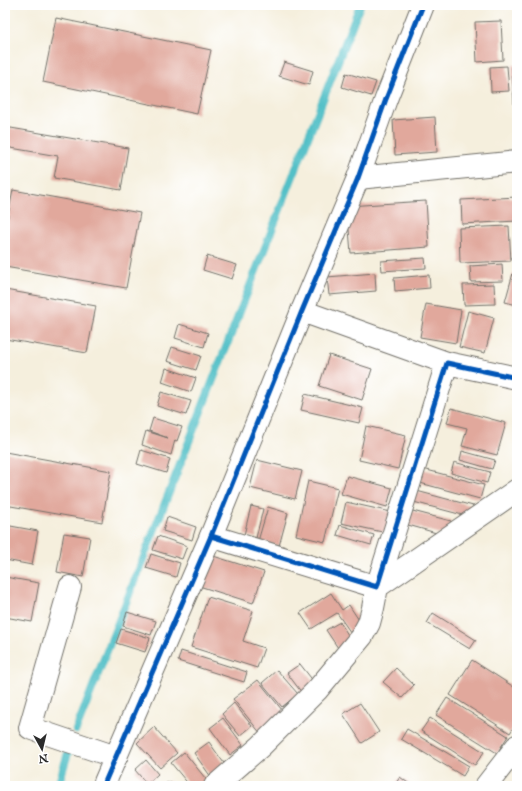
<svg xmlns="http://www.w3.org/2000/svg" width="522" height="791" font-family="'IM FELL English',serif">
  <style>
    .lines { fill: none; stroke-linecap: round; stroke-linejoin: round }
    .stream { stroke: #52c0c7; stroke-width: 8 }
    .building { fill: #e1a89c }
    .minor-casing { stroke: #727069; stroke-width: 24 }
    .minor { stroke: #fff; stroke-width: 22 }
    .cycleway-casing { stroke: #fff; stroke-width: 8 }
    .cycleway { stroke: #0057b8; stroke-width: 5 }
  </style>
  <rect width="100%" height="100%" fill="#fff"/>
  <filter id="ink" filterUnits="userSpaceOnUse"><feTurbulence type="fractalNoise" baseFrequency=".025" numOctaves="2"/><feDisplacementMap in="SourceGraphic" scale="8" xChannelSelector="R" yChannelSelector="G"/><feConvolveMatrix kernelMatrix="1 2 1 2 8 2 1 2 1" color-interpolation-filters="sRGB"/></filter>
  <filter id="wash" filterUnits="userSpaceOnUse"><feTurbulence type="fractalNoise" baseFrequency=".012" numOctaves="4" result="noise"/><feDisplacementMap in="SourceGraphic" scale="16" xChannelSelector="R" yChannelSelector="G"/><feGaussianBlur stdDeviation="0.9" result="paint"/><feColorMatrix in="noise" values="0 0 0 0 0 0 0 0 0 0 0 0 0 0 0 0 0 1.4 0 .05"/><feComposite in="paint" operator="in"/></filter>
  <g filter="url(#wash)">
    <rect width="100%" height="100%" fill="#f5efdd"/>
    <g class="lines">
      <g class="stream">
        <polyline points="76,730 360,5"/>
        <polyline points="58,786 68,753"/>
      </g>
    </g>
    <g id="blocks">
      <g class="building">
        <polygon points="56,18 211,50 197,114 43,82"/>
        <polygon points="501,21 503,60 477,62 475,22"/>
        <polygon points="284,62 313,71 309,85 279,76"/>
        <polygon points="512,65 517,65 517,107 514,107"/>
        <polygon points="507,66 509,91 491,92 490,67"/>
        <polygon points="346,73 376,82 371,96 342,87"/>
        <polygon points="435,117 437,152 395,155 393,120"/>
        <polygon points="5,127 128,148 121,190 54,178 58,156 5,147"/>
        <polygon points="13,190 140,213 126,288 5,267 5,231"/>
        <polygon points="517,197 517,221 462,224 461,200"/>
        <polygon points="426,201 429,247 351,253 347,206"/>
        <polygon points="509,226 511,261 460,263 459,228"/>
        <polygon points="207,256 237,265 232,279 203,270"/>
        <polygon points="425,258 426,268 382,271 381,261"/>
        <polygon points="502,264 503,281 471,282 470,266"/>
        <polygon points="375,273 376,291 329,295 327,277"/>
        <polygon points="513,273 517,274 517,305 505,302"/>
        <polygon points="429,275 430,288 395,291 394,278"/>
        <polygon points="494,284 495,304 464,305 463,285"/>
        <polygon points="5,290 96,306 87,353 5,339"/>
        <polygon points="426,304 461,310 456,343 420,337"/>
        <polygon points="468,311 494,318 485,353 459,347"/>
        <polygon points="179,324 208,333 204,347 175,338"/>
        <polygon points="172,347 201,356 196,370 167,361"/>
        <polygon points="329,355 372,369 362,400 319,386"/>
        <polygon points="166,368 196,378 191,392 162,382"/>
        <polygon points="161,392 191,401 186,415 157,406"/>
        <polygon points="305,394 363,408 359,423 301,410"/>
        <polygon points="451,408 506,423 497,455 462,446 467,428 447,423"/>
        <polygon points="153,418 182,427 177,441 175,440 171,455 142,445 146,431 168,438 149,431"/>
        <polygon points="366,426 406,435 398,469 359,460"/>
        <polygon points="141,450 170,459 166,473 137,464"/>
        <polygon points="462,451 495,460 492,469 460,460"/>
        <polygon points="5,452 111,471 102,522 5,505"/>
        <polygon points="257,460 302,471 295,499 250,488"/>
        <polygon points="454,462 490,472 487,483 451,473"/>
        <polygon points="423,469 484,485 480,499 420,483"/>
        <polygon points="347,476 392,488 387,507 341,494"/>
        <polygon points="308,481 338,488 325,542 296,535"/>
        <polygon points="409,489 477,507 474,518 406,500"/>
        <polygon points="346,502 391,512 387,533 341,523"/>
        <polygon points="251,506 263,509 256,538 244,535"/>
        <polygon points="268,507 288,513 279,546 258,541"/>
        <polygon points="405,509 451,521 447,536 401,523"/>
        <polygon points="167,517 196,527 192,540 163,531"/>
        <polygon points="5,525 38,531 32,565 5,560"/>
        <polygon points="340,525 374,535 371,545 337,535"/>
        <polygon points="64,533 90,537 83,577 57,572"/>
        <polygon points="158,536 187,546 182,559 153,550"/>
        <polygon points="151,554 180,563 176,577 146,568"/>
        <polygon points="210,555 264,572 253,603 199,586"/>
        <polygon points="5,577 39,583 32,622 5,617"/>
        <polygon points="331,593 342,610 349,605 364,628 353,636 337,613 311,629 300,613"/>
        <polygon points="208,597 253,611 243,641 264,648 257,668 191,647"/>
        <polygon points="127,612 156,621 151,635 123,626"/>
        <polygon points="433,613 476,640 470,649 427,623"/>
        <polygon points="340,622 353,643 340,651 326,630"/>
        <polygon points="121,629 150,638 145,652 116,643"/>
        <polygon points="181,651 247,672 244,682 178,661"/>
        <polygon points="472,660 517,689 517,722 510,733 450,695"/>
        <polygon points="300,664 318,687 305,697 287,673"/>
        <polygon points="396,668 414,685 402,698 383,682"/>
        <polygon points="277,670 298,694 282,707 262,683"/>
        <polygon points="258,680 286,715 261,734 233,699"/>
        <polygon points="447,698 508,736 497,753 436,715"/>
        <polygon points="234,703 252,726 240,736 222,714"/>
        <polygon points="360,703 379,732 362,743 343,714"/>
        <polygon points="223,718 243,745 230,755 210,728"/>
        <polygon points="430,718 484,752 475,765 421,731"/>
        <polygon points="154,727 177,753 160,768 137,743"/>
        <polygon points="407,729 469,766 463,776 401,739"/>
        <polygon points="209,742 226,766 211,777 194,753"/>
        <polygon points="184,752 210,784 208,786 190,786 171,763"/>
        <polygon points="146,760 158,774 147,784 135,770"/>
        <polygon points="400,777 412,786 394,786"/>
        <polygon points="169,781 173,786 163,786"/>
      </g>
    </g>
  </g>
  <g filter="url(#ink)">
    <use href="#blocks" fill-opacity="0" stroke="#727069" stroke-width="1"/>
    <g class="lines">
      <g class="minor-casing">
        <g id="minor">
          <polyline points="358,178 517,162"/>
          <polyline points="302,311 447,363"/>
          <polyline points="211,536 377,587 447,363 517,378"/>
          <polyline points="70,587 30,728 116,757"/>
          <polyline points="106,786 105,782 211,536 302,311 358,178 386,99 423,5"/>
          <polyline points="215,786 261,746 317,690 362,636 369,623 373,608 377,587 517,490"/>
          <polyline points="486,786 517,746"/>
        </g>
      </g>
      <use href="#minor" class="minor"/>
      <g class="cycleway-casing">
        <g id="cycleway">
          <polyline points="211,536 377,587 447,363 517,378"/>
          <polyline points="106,786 105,782 211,536 302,311 358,178 386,99 423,5"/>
        </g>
      </g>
      <use href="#cycleway" class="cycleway"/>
    </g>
  </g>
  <rect width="522" height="791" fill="none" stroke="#fff" stroke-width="20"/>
  <g transform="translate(42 749) rotate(172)" stroke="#ffffff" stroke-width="3" paint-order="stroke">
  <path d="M0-3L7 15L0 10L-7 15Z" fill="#2b2b2b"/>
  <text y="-6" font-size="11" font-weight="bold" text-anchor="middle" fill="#2b2b2b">N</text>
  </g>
</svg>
